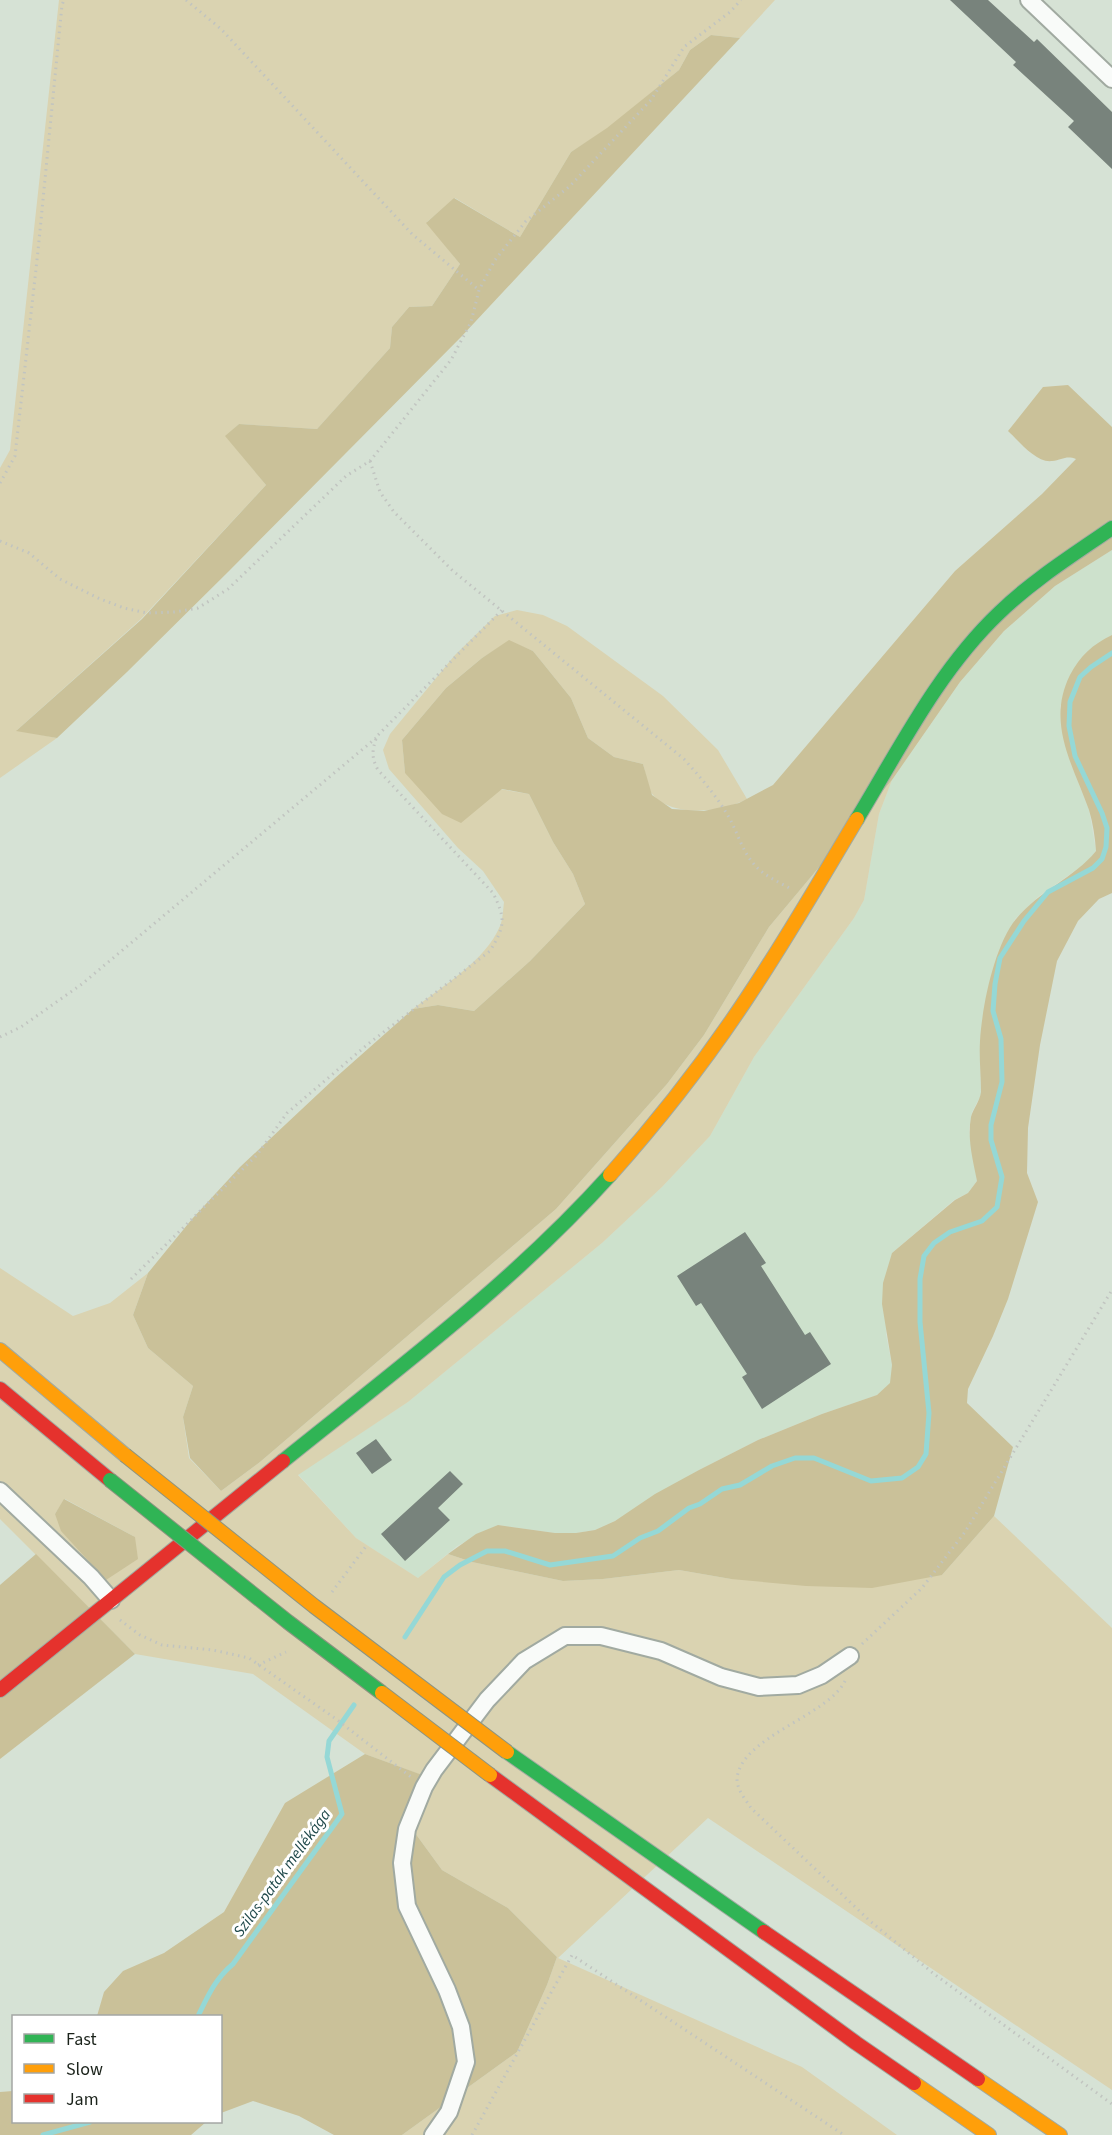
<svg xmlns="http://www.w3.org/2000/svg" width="1112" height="2135" font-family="'Source Sans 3',sans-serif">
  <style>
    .built { fill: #cde1cc }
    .green { fill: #dad3b1; fill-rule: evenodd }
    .forest { fill: #cac199 }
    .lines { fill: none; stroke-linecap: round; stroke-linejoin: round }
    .stream { stroke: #95d8d6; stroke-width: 5 }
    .building { fill: #78837c }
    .street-casing { stroke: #a1aaa1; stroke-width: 20 }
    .fast-casing { stroke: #a1aaa1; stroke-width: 16 }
    .slow-casing { stroke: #a1aaa1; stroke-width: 16 }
    .jam-casing { stroke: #a1aaa1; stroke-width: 16 }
    .path { stroke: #c1c4c0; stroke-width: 3; stroke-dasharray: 1.5 4.5; stroke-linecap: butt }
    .street { stroke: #f9fbf9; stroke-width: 16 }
    .fast { stroke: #30b455; stroke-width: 14 }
    .slow { stroke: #ff9f0a; stroke-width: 14 }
    .jam { stroke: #e5322d; stroke-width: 14 }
    .fast-bridge-casing { stroke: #8d9481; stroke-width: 16; stroke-linecap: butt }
    .slow-bridge-casing { stroke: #8d9481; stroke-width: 16; stroke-linecap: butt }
    .fast-bridge { stroke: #30b455; stroke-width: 14 }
    .slow-bridge { stroke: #ff9f0a; stroke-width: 14 }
    .labels { text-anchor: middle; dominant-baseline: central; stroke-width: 6; stroke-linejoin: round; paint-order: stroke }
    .water-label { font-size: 16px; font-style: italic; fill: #20494b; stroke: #fff }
  </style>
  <rect width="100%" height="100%" fill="#d6e2d5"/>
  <polygon class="built" points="1112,550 1112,635 1104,639 1060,706 1068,756 1089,810 1096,851 1086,863 1039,896 1015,919 991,977 980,1041 981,1095 972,1112 969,1130 977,1181 968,1193 954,1200 892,1253 886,1335 892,1365 891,1383 877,1395 822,1414 758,1440 699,1470 615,1521 595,1530 576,1533 555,1533 498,1525 457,1546 418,1578 356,1538 298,1474 408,1402 602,1243 662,1187 710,1136 754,1057 854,918 864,900 879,814 892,780 915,747 960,682 1004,631 1055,586"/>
  <g class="green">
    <polygon points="59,0 775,0 740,38 711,35 690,50 679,70 607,129 571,152 520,237 455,198 427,222 460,264 432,306 409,307 392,327 390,348 317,429 239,424 226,436 266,485 141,619 17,730 57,738 0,778 0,468 10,450"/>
    <path d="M517,610L543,615L567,626L663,696L718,750L747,799C723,812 673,818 653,795C647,789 646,773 643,764L614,757L588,738L571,698L533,651L509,641L482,658L446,688L402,740L405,773L529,794L553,842L573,874L585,904L530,961L474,1011L438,1005L413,1009C442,987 486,960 500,926C503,919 503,910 504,902L483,871L458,848L389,769L383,750L390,734L455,655L495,616Z"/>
    <path d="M892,780L879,814L864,900L854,918L754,1057L710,1136L662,1187L602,1243L408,1402L298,1475L356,1538L418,1578L448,1554L472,1562L563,1581L603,1579L679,1570L731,1579L942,1575L994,1516L1112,1628V2090L708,1818L558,1958L802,2067L897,2135H402L517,2052L547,1985L557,1957L508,1908L442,1870L407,1822L424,1776L365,1754L253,1674L135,1654L0,1519V1268L73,1316L110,1303L148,1273L133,1315L148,1348L193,1386L183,1417L189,1458L221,1491L260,1462L556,1209L667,1084L704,1035L769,927ZM65,1499L135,1537L55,1514Z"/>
  </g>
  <g class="forest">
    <polygon points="711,35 740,38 461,337 229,571 127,672 57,738 16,731 142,619 266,485 225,436 239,424 317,429 390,348 392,327 409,307 432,306 460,264 426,223 454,198 520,237 571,152 607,128 679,70 690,50"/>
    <path d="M1068,385L1112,427V550L1055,586L1004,631L960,682L892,780L769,927L704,1035L667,1084L556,1209L260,1462L221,1491L190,1458L183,1417L193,1386L148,1348L133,1315L148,1273L192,1219L240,1167L334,1079L413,1009L438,1005L474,1011L530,961L585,904L573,874L553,842L529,794L502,789L461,823L442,814L405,773L402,740L446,688L482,658L509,640L533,651L571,698L588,738L614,757L643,764L652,795L672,809L704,811L739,803L773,785L955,571L1042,494L1076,459C1066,455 1062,460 1052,461C1036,463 1019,441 1008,431L1043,387Z"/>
    <path d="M1112,635V893L1099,899L1078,921L1057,961L1040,1045L1028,1128L1027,1173L1038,1202L1008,1299L993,1336L968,1389L967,1403L1013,1447L994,1516L942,1575L872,1588L806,1586L731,1579L679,1570L603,1579L563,1581L472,1562L448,1554L476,1534L498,1525L555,1533H576L595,1530L615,1521L655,1494L699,1470L758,1440L822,1414L877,1395L890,1383L892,1365L882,1304L883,1283L892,1253L955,1200L968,1193L977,1181C973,1160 967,1139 971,1117C973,1109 980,1101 981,1092C981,1075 979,1058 980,1041C982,1007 994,946 1016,919C1039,891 1074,878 1096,851C1095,837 1093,823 1089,810C1073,765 1046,723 1070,675C1080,656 1093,644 1112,635Z"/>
    <polygon points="64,1499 135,1537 138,1559 106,1580 61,1531 55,1514"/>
    <polygon points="36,1554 135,1654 0,1759 0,1585"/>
    <polygon points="365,1754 425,1776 407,1822 442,1870 508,1908 557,1957 547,1985 517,2052 402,2135 334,2135 299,2116 253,2101 221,2113 220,2016 97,2016 104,1992 123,1971 164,1953 224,1912 285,1803"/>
    <polygon points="13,2091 14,2122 206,2122 191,2135 0,2135 0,2092"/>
  </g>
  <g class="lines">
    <g class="stream">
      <polyline points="405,1637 444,1577 460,1565 487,1551 505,1551 550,1565 613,1556 640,1538 658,1531 689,1508 700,1504 722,1489 740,1485 772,1466 795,1458 814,1458 871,1481 902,1478 918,1467 926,1454 929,1413 920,1322 920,1279 924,1256 934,1243 950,1232 982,1221 997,1207 1002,1177 991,1140 991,1125 1002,1082 1001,1039 993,1011 995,984 1000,958 1024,921 1048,892 1093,868 1102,859 1106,847 1107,828 1102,813 1075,756 1069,726 1070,702 1080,677 1091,667 1112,653"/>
      <path d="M198,2016C208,1996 215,1979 233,1964L342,1814L327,1757L329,1741L354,1705"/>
      <polyline points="43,2135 90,2122"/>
    </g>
  </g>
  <g class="building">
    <polygon points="950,0 988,0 1034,42 1037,39 1112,112 1112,169 1068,127 1074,121 1013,65 1016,62"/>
    <polygon points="745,1232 766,1263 761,1266 805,1335 810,1332 831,1364 762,1409 742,1377 747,1374 701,1303 696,1306 677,1276"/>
    <polygon points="376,1439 392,1460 372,1474 356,1453"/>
    <polygon points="450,1471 463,1484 438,1508 450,1520 405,1561 381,1534"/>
  </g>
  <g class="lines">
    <g class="street-casing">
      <g id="street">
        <polyline points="1029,0 1112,79"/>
        <polyline points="0,1491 91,1577 111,1600"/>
        <polyline points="433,2135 449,2112 466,2062 461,2027 447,1990 407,1906 402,1863 407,1829 424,1787 434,1770 487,1700 524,1661 565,1636 601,1636 661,1651 721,1677 759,1687 798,1685 822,1675 850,1656"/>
      </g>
    </g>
    <g class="fast-casing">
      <g id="fast">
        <path d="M857,819C900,748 939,670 999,613C1033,580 1073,555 1112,528"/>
        <path d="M283,1461C396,1370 513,1283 610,1175"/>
        <polyline points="507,1752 764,1932"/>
      </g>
    </g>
    <g class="slow-casing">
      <g id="slow">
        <path d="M610,1175C660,1119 706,1060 747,998C786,940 821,879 857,819"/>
        <polyline points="0,1350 125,1455"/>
        <polyline points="978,2079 1060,2135"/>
        <polyline points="914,2083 989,2135"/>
      </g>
    </g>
    <g class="jam-casing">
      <g id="jam">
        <polyline points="0,1389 110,1480"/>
        <polyline points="0,1690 283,1461"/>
        <polyline points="490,1775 856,2043 914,2083"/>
        <polyline points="764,1932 978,2079"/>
      </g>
    </g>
    <g class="path">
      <polyline points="186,0 221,29 412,234 479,290"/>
      <path d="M370,461L380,492L394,512L453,571L684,759C700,777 715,794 727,814C737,830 741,849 753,863C762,875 779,882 791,889"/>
      <polyline points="0,483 15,456 38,251 62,5 64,0"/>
      <polyline points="0,541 29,553 60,579 98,598 124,608 147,613 175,612 198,608 228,589 346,476 370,461 451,360 471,322 479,290 495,260 526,221 570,186 651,100 684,47 730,12 741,0"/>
      <polyline points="0,1037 21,1027 82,984 376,738"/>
      <path d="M131,1279L257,1155L287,1113L368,1044L490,951C505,926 506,919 493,893L378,770C371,757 372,750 377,736L502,610"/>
      <polyline points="332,1592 367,1545"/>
      <polyline points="120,1620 140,1635 162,1645 213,1650 249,1658 336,1719 411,1777"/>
      <polyline points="862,1644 922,1588 965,1532 1112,1290"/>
      <polyline points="258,1665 286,1652"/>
      <path d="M845,1681C828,1716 740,1737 737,1779C737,1790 746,1800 751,1808L870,1921L934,1974L1112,2104"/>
      <polyline points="472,2135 572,1955 844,2135"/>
    </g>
    <use href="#street" class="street"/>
    <use href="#fast" class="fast"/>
    <use href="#slow" class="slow"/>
    <use href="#jam" class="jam"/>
    <g class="fast-bridge-casing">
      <polyline id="fast-bridge" points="110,1480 288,1622 382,1693"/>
    </g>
    <g class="slow-bridge-casing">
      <g id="slow-bridge">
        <polyline points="125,1455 314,1606 507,1752"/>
        <polyline points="382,1693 490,1775"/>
      </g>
    </g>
    <use href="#fast-bridge" class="fast-bridge"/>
    <use href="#slow-bridge" class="slow-bridge"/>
  </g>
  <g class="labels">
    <g class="water-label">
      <text transform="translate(282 1873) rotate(-54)">Szilas-patak mellékága</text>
    </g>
  </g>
  <rect x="12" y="2015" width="210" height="108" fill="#ffffff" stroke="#a4a7a4" stroke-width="1.5"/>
  <rect x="24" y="2034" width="30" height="9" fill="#30b455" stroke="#a4a7a4" stroke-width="1.5"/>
  <text x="66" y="2045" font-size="18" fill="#1b231b">Fast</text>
  <rect x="24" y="2064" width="30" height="9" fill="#ff9f0a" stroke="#a4a7a4" stroke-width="1.5"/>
  <text x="66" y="2075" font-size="18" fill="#1b231b">Slow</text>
  <rect x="24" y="2094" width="30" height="9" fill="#e5322d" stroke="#a4a7a4" stroke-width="1.5"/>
  <text x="66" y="2105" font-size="18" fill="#1b231b">Jam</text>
</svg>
